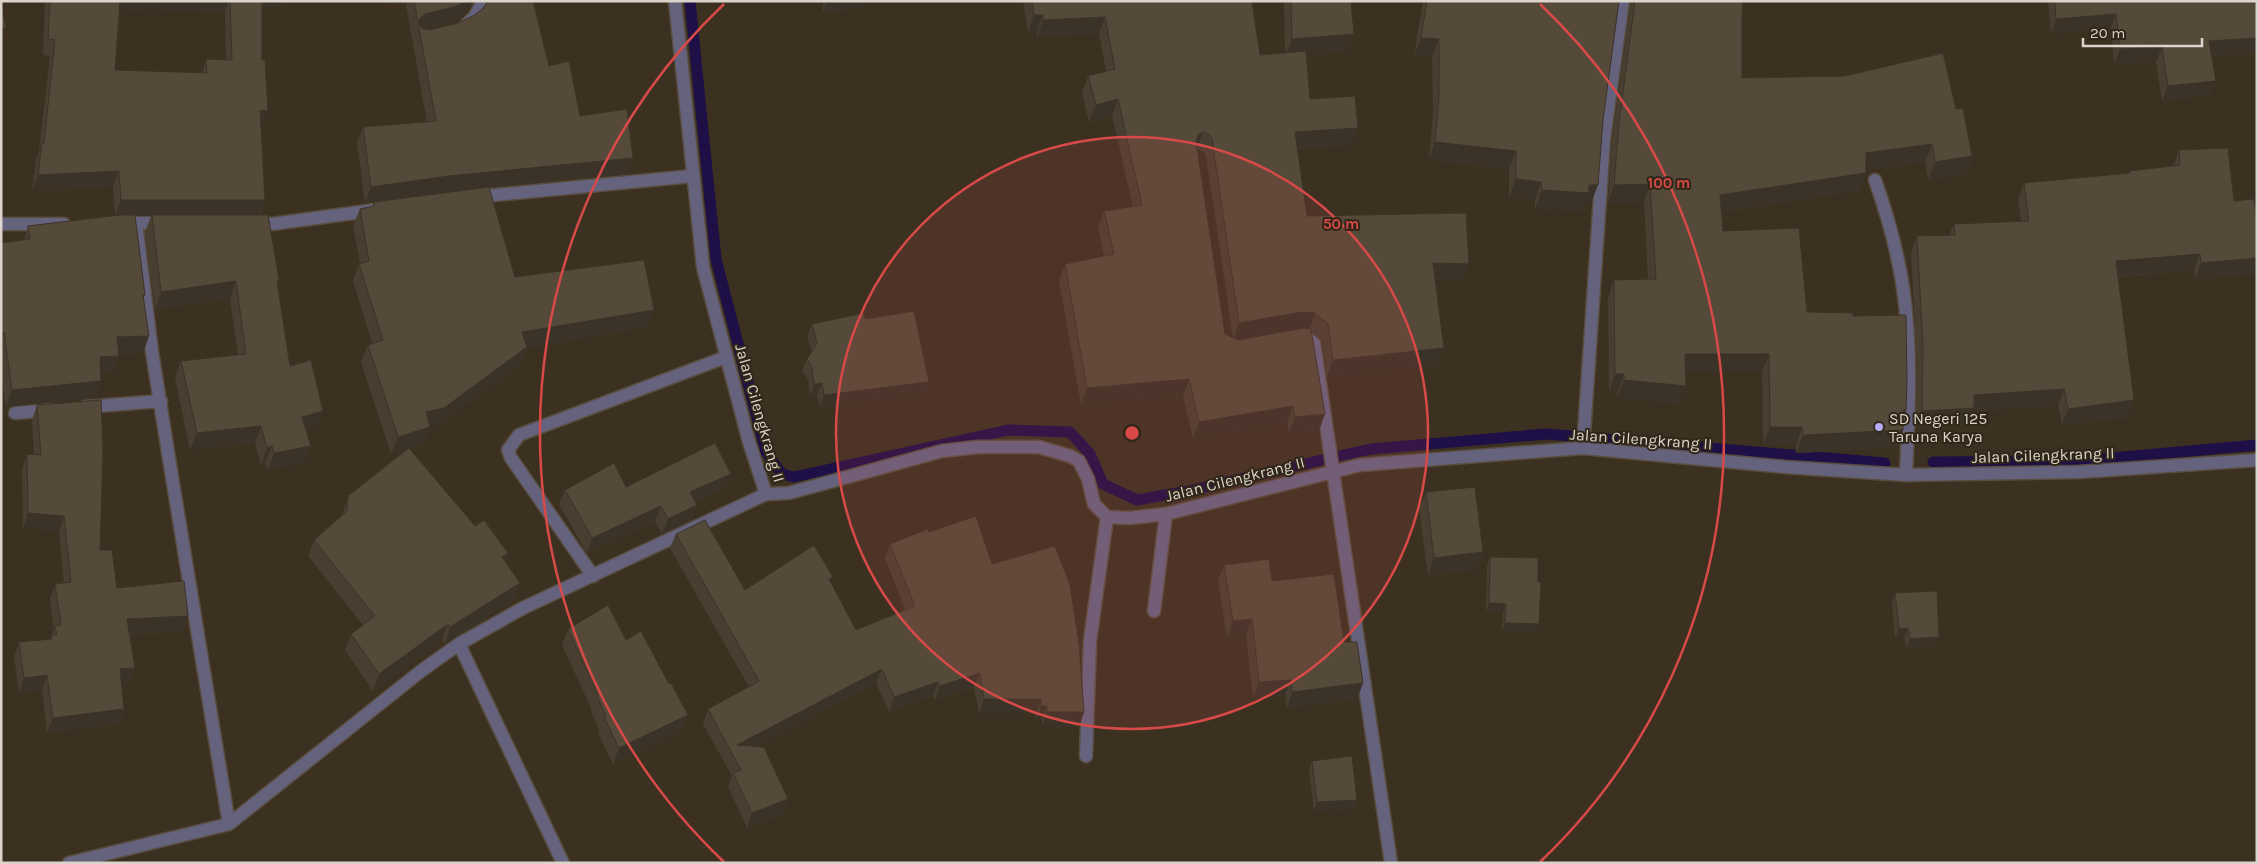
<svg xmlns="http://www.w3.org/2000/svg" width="2258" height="864" font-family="Karla,sans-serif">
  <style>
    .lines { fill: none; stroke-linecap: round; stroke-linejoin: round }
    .stream { stroke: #1f0f47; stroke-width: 11 }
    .service-casing { stroke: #594e3f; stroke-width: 15 }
    .minor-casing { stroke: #594e3f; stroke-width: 15 }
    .tertiary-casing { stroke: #594e3f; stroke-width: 15 }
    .service { stroke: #65627e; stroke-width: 12 }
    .minor { stroke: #65627e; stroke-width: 12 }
    .tertiary { stroke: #65627e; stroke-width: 12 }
    .wall { fill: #493f31; fill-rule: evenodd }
    .shaded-wall { fill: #3c3328 }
    .building { fill: #554939; stroke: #3c3328 }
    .ring { fill: none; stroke: #d74a48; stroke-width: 2.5 }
    .poi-dot { fill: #b6acf8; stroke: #312718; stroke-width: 2 }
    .labels { text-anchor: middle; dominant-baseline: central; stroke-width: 4; stroke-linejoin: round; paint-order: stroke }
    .street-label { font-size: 16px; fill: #dbd4ca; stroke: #312718 }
    .poi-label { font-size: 16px; fill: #dbd4ca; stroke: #312718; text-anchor: start }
    .centre { fill: #d74a48; stroke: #312718; stroke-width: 2.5 }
    .ring-label { font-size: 15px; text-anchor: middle; font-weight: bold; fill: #d74a48; stroke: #312718; stroke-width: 4; stroke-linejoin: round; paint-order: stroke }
  </style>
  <rect width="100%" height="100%" fill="#3c3121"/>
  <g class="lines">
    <g class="stream">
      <polyline points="690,1 716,259 766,452 782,474 794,477 1008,430 1070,432 1090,454 1103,484 1137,500 1188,491 1322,460"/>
      <polyline points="1593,438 1885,463"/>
      <polyline points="1339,456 1371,449 1546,434 1573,436"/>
      <polyline points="1933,462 2078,461 2257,445"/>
    </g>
    <g class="service-casing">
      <g id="service">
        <polyline points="1154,611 1166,514"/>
        <polyline points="459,644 563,863"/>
      </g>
    </g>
    <g class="minor-casing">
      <g id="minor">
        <polyline points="466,25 475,16 483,1"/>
        <path d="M1875,180C1891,225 1904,277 1907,325C1911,375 1908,425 1906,475"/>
        <polyline points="474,197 693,176"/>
        <polyline points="121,223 166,223"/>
        <polyline points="136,223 152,352 171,471 229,824"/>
        <polyline points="254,223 272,224 375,210"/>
        <polyline points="1,224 64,224"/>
        <polyline points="1299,337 1308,338 1314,343 1391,863"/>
        <polyline points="85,407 161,401"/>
        <polyline points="15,413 50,410"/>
        <polyline points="1583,448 1604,139 1623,1"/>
        <polyline points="593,576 511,458 508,450 519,435 726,357"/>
        <polyline points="1086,756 1090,641 1107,517"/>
        <polyline points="69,863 229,824 421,671 459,644 523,608 766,494"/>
      </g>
    </g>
    <g class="tertiary-casing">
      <polyline id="tertiary" points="675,1 703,267 749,442 766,494 789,493 942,451 978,447 1039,447 1070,456 1079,461 1088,479 1094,504 1107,517 1130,518 1166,514 1360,465 1583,448 1785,467 1906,475 2079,472 2257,460"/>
    </g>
    <use href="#service" class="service"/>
    <use href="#minor" class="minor"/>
    <use href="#tertiary" class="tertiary"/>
  </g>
  <g class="wall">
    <path d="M45,1H286L284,6L262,7V127H261L265,200L260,215L279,279L277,285L290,366L317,428L306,431L311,446L304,463L268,470L265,463L261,465L255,443L190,450L175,378L181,361L238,355L230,299L155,309L145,232L151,216H135L145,295L143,299V353L119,354L113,373H101V381L95,398L6,407L1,374V243L24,240L28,226L115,215L113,187L32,191L36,159L39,152L50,56L43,55ZM119,9L225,12L226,60L206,59L202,73L115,70Z"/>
    <path d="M379,1H473L460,18L448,23L425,29L549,66L580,116L633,158L627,174L489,188L515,277L654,310L647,327L527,348L521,364L438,425L430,427L424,444L409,448L505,561L520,583L514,600L445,644L442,640L373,691L345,650L351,634L363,625L308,556L314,540L342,515L348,496L406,449L391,454L361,362L368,345L372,343L353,281L359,264L360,263L353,226L360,209L372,207L374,202L365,203L357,143L363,127L427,122L406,5ZM476,189L375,201L443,192Z"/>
    <polygon points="823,1 863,1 861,8 823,13"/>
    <path d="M1023,1H1252L1260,55L1285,53L1284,1H1351L1354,34L1347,52L1306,55L1310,99L1352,145L1297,149L1307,216L1463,281L1435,280L1438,365L1327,377L1322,341L1311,332L1319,431L1289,434L1287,423L1193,438L1183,396L1081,405L1059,281L1065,264L1104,256L1098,228L1104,211L1133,207L1112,116L1089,122L1082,93L1088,76L1106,71L1099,34L1037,37V32H1028ZM1197,149L1204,152L1206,156L1233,338L1225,334ZM1296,329H1298L1238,340H1237Z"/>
    <polygon points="1423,1 1619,1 1591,203 1585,203 1582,211 1535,209 1535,200 1509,197 1509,169 1429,160 1433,114 1432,57 1414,56"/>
    <polygon points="1631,1 1743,1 1742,13 1742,78 1956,109 1972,156 1966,175 1928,180 1925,162 1866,170 1859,191 1721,212 1723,231 1807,312 1853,316 1906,410 1903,419 1903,430 1897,448 1796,453 1796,445 1763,445 1762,372 1685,372 1679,404 1617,398 1617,393 1609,392 1608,298 1614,280 1648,279 1644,202 1608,203 1612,140"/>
    <polygon points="2048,1 2257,1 2257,53 2211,56 2210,95 2162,101 2156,62 2114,64 2111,28 2051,34"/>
    <polygon points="2179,150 2234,201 2257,217 2257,273 2256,274 2195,279 2194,270 2118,277 2128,417 2062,425 2058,406 1973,411 1968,424 1916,427 1917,362 1911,253 1917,236 1949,235 1954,224 2021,221 2018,200 2024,183 2129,173 2130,171 2173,166"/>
    <polygon points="865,319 929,382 925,394 820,407 817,395 810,396 808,379 802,371 807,359 812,351 807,336 812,324"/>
    <polygon points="37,405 100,550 117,588 188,616 183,631 130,634 135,668 129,683 121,683 124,709 119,724 47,733 42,690 19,693 14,657 19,642 50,639 54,630 50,599 55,584 64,583 59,531 23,528 22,469 27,454 34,455 32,420"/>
    <polygon points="626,487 725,488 695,502 692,520 662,534 655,521 587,553 559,504 565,490"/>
    <polygon points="1426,492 1483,552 1476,570 1428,575 1419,509"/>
    <polygon points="929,532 992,564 1084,712 1079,727 1042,726 1042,720 1036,720 1036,714 979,714 974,687 935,700 933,696 889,712 876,683 757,746 788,799 783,814 747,828 728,787 732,776 703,724 708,709 749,687 670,548 676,534 745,590 831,583 856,630 905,610 885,558 890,544"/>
    <polygon points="1490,557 1536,633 1502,632 1503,613 1486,612 1487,566"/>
    <polygon points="1224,565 1272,581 1344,642 1363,683 1357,699 1287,708 1285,695 1253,698 1246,635 1227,637 1218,581"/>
    <polygon points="1895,593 1935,646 1906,648 1904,638 1895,638 1892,602"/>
    <polygon points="568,629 626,640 682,731 613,764 598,733 599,729 591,712 592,710 562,645"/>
    <polygon points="1312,761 1357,800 1354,809 1314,811 1309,770"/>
  </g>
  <g class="shaded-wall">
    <polygon points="117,1 229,1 225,12 114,9"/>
    <polygon points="258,1 286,1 284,6 256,7"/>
    <polygon points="379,1 408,1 406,5"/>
    <polygon points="466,1 473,1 460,18 448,23 419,30 418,22 419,19 425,14"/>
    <polygon points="827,1 863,1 861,8 823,13"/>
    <polygon points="2116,14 2111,28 2051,34 2056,19"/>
    <polygon points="1034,15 1043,15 1037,32 1028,32"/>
    <polygon points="1105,17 1099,34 1037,37 1043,20"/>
    <polygon points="1,28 6,28 1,41"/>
    <polygon points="1354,34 1347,52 1285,57 1292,39"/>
    <polygon points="1421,38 1439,39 1432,57 1414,56"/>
    <polygon points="2257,38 2257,53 2203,56 2209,41"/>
    <polygon points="2162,47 2156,62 2114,64 2120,49"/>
    <polygon points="2216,81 2210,95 2162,101 2168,86"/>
    <polygon points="1118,99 1112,116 1089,122 1096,105"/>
    <polygon points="260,110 268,111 262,127 255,126"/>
    <polygon points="1358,128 1352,145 1289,149 1295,132"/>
    <polygon points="1203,132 1197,149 1193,151 1199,134"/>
    <polygon points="1435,142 1516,151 1509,169 1429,160"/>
    <polygon points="1932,144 1925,162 1859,171 1866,153"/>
    <polygon points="1972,156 1966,175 1928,180 1935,162"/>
    <polygon points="633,158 627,174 443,192 365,203 371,187 449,176"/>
    <polygon points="119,171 113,187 32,191 38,175"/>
    <polygon points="1866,173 1859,191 1713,213 1720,195"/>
    <polygon points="1516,179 1541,182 1535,200 1509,197"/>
    <polygon points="1650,184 1644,202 1608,203 1614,185"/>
    <polygon points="1589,185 1598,185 1591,203 1585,203 1582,211 1535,209 1542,190"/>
    <polygon points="121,200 265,200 259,216 115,216"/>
    <polygon points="2200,254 2194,270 2110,277 2116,261"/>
    <polygon points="2257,258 2256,274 2195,279 2201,263"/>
    <polygon points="1433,263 1469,264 1463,281 1427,280"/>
    <polygon points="236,281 230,299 155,309 161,292"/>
    <polygon points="654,310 647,327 527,348 521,364 438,425 430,427 424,444 391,454 398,437 522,332"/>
    <polygon points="1302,312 1315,313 1309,330 1296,329 1233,340 1239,323"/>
    <polygon points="4,332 1,340 1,333"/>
    <polygon points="149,336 143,353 110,354 117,337"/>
    <polygon points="1444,348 1438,365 1327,377 1333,360"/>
    <polygon points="1685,354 1769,354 1762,372 1679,372"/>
    <polygon points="119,356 113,373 94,374 100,357"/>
    <polygon points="1615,374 1624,374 1617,393 1609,392"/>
    <polygon points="1189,379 1183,396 1081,405 1087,388"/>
    <polygon points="1624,380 1686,386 1679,404 1617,398"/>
    <polygon points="101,381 95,398 6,407 12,390"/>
    <polygon points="929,382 925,394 820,407 824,395"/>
    <polygon points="822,383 817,395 810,396 814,384"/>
    <polygon points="2064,389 2058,406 1973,411 1968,424 1916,427 1922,411 1974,395"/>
    <polygon points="2134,400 2128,417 2062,425 2068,409"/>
    <polygon points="1293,406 1287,423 1193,438 1199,422"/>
    <polygon points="1903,410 1906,410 1900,428"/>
    <polygon points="323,411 317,428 296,434 302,417"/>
    <polygon points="1325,414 1319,431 1289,434 1295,417"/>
    <polygon points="261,426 255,443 190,450 197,433"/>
    <polygon points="1770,427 1802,427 1796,445 1763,445"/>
    <polygon points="1903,430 1897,448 1796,453 1803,435"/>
    <polygon points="272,446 265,463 261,465 267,448"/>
    <polygon points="311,446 304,463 268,470 274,453"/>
    <polygon points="731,474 725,488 684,507 690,492"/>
    <polygon points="697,505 692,520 662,534 668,519"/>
    <polygon points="661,506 655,521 587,553 592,538"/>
    <polygon points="28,513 64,516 59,531 23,528"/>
    <polygon points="1483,552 1476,570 1428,575 1434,558"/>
    <polygon points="508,553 502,569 502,557"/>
    <polygon points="833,577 828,591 829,579"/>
    <polygon points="520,583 514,600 445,644 450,627"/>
    <polygon points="1489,603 1506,604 1503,613 1486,612"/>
    <polygon points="188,616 183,631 122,634 127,619"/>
    <polygon points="1252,619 1246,635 1227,637 1233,621"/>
    <polygon points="1505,623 1539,624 1536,633 1502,632"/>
    <polygon points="448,624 442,640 373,691 379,674"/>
    <polygon points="1908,628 1904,638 1895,638 1899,629"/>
    <polygon points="1939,637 1935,646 1906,648 1910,639"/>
    <polygon points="135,668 129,683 114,684 120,669"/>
    <polygon points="882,669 876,683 735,758 737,745"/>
    <polygon points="980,673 974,687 935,700 940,686"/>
    <polygon points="47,675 42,690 19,693 24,678"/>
    <polygon points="1291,680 1285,695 1253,698 1259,682"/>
    <polygon points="938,682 933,696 889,712 894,697"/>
    <polygon points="1363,683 1357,699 1287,708 1292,692"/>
    <polygon points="984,699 1041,699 1036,714 979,714"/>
    <polygon points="1041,706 1047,706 1042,720 1036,720"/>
    <polygon points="124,709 119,724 47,733 53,718"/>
    <polygon points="1047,712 1084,712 1079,727 1042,726"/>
    <polygon points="688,715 682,731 613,764 619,748"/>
    <polygon points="788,799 783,814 747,828 752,813"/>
    <polygon points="1357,800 1354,809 1314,811 1317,802"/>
  </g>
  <g class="building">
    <polygon points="1,1 6,28 1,28"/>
    <polygon points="50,1 120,1 115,70 207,73 206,59 232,60 230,1 262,1 262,60 265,60 268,111 260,110 265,200 121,200 119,171 38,175 42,143 44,143 55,40 48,39"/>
    <polygon points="414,1 466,1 454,7 425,14 419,19 419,23 421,28 429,30 458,23 475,15 483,8 488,1 533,1 549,66 569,61 580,116 627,109 633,158 449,176 371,187 363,127 436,121"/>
    <polygon points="1032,1 1252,1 1260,55 1306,51 1310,99 1355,96 1358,128 1295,132 1307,216 1466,213 1469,264 1433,263 1444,348 1333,360 1328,324 1315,313 1302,312 1239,323 1212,139 1210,135 1203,132 1199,134 1196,141 1225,334 1238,340 1304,328 1311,329 1325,414 1295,417 1293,406 1199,422 1189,379 1087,388 1065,264 1114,254 1104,211 1142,205 1118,99 1096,105 1088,76 1115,69 1105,17 1043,20 1043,15 1034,15"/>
    <polygon points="1291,1 1351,1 1354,34 1292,39"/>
    <polygon points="1427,1 1619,1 1603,120 1598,185 1589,185 1589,193 1542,190 1541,182 1516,179 1516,151 1435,142 1439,96 1439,39 1421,38"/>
    <polygon points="1635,1 1743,1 1742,13 1742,78 1845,76 1943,53 1956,109 1963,108 1972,156 1935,162 1932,144 1866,153 1866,173 1720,195 1723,231 1799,228 1807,312 1853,313 1853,316 1906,315 1907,382 1906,410 1903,410 1903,430 1803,435 1802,427 1770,427 1769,354 1685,354 1686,386 1624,380 1624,374 1615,374 1614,280 1656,279 1650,184 1614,185 1619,122"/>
    <polygon points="2055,1 2257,1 2257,38 2209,41 2216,81 2168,86 2162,47 2120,49 2116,14 2056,19"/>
    <polygon points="2228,148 2234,201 2254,199 2257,217 2257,258 2201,263 2200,254 2116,261 2134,400 2068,409 2064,389 1974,395 1974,408 1922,411 1923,346 1917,236 1955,235 1954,224 2029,221 2024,183 2130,173 2130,171 2180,165 2179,150"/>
    <polygon points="489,187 515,277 644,260 654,310 522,332 527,347 444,408 426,412 430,427 398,437 368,345 383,340 359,264 369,261 360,209 374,206 374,202"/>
    <polygon points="120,215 135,215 145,295 143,295 149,336 117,337 119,356 100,357 101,381 12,390 4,332 1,333 1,243 30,239 28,226"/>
    <polygon points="152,215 268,215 279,279 277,281 290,366 311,360 323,411 302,417 311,446 274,453 272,446 267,448 261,426 197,433 181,361 246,354 236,281 161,292"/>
    <polygon points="914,311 929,382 824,395 822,383 814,384 812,367 807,359 817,343 812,324 864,313 865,319"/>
    <polygon points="101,400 103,451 100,550 112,550 117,588 184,581 188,616 127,619 135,668 120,669 124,709 53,718 47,675 24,678 19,642 52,639 51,635 57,635 55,626 61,625 55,584 71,582 64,516 28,513 27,454 41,455 37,405"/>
    <polygon points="715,443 731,474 690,492 697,505 668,519 661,506 592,538 565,490 614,463 626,487"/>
    <polygon points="409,448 475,526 484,520 508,553 502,557 520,583 450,627 448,624 379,674 351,634 375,616 314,540 347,511 348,496"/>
    <polygon points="1475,487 1483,552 1434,558 1426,492"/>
    <polygon points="976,516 992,564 1055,546 1070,585 1079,643 1084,712 1047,712 1047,706 1041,706 1041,699 984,699 980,673 940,686 938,682 894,697 882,669 737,745 764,747 788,799 752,813 733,773 741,770 708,709 759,681 676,534 705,520 745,590 814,545 833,577 829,579 856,630 915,606 890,544 928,529 929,532"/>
    <polygon points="1490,557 1538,558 1538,582 1541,582 1539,624 1505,623 1506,604 1489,603"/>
    <polygon points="1269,559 1272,581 1334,574 1344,642 1357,642 1363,683 1292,692 1291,680 1259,682 1252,619 1233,621 1224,565"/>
    <polygon points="1937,591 1939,637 1910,639 1908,628 1899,629 1895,593"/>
    <polygon points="608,605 626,640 641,631 669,684 671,683 688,715 619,748 604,717 606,716 597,696 598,695 568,629"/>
    <polygon points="1352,756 1357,800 1317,802 1312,761"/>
  </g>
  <circle cx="1132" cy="433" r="296" fill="#d74a48" fill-opacity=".12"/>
  <g class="ring">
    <circle cx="1132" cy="433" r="296"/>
    <path d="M724 862A592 592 0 0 1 724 4M1540 4A592 592 0 0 1 1540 862"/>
  </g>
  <circle class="poi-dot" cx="1879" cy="427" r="5"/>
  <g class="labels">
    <g class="street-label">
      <text transform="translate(760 413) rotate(74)">Jalan Cilengkrang II</text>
      <text transform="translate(1641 439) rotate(4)">Jalan Cilengkrang II</text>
      <text transform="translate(2043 455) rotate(-2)">Jalan Cilengkrang II</text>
      <text transform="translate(1235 479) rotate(-14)">Jalan Cilengkrang II</text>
    </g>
    <g class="poi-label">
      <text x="1889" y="418">SD Negeri 125<tspan x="1889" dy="18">Taruna Karya</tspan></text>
    </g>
  </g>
  <circle cx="1132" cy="433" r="8" class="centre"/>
  <g class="ring-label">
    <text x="1669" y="188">100 m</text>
    <text x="1341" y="229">50 m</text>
  </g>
  <rect width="2258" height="864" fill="none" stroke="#dbd4ca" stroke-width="5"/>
  <path d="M2083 38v8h119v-8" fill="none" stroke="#dbd4ca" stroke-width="2.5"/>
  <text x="2090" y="38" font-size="15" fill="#dbd4ca" stroke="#312718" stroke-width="4" paint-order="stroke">20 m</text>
</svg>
